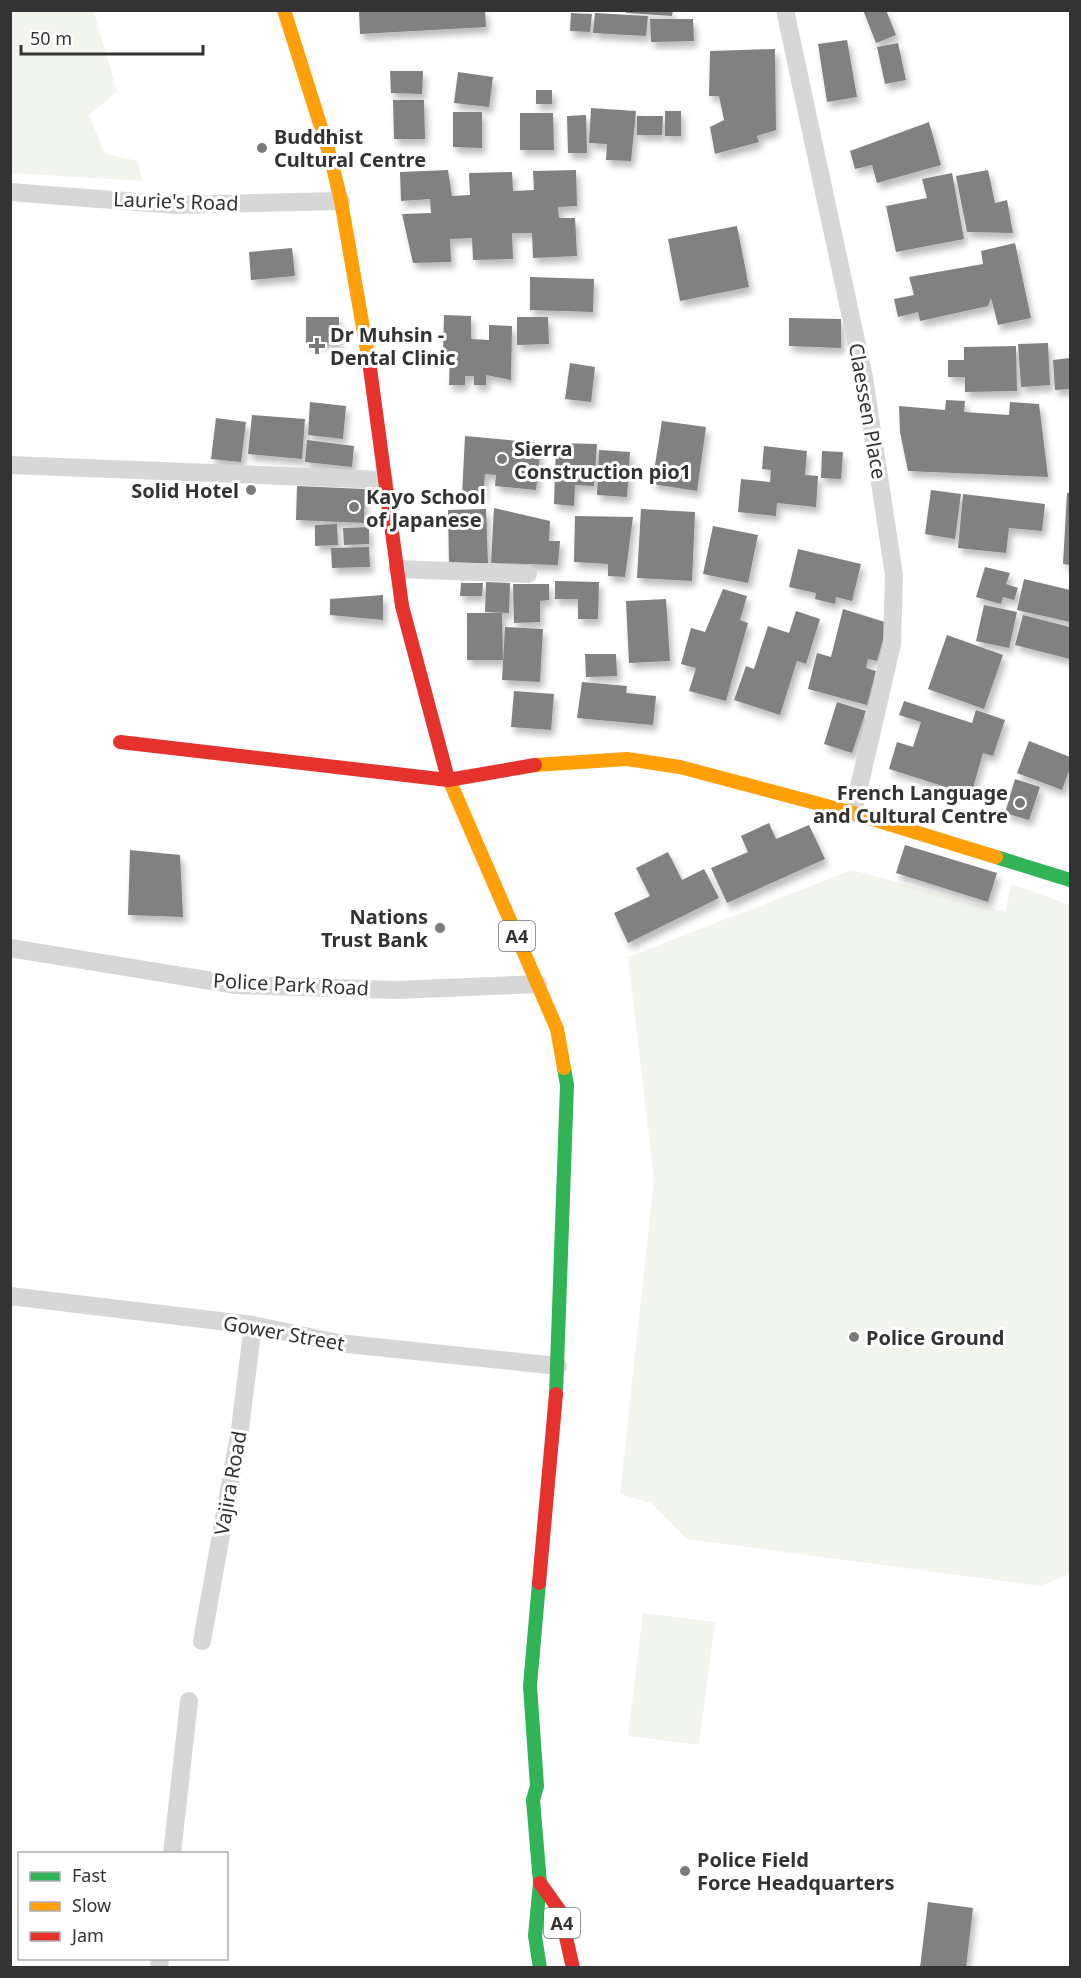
<svg xmlns="http://www.w3.org/2000/svg" width="1081" height="1978" font-family="'Noto Sans',sans-serif">
  <style>
    .green { fill: #f1f5ed }
    .building { fill: #818181; filter: url(#shadow) }
    .lines { fill: none; stroke-linecap: round; stroke-linejoin: round }
    .street { stroke: #d7d7d7; stroke-width: 18 }
    .fast { stroke: #30b455; stroke-width: 14 }
    .slow { stroke: #ff9f0a; stroke-width: 14 }
    .jam { stroke: #e5322d; stroke-width: 14 }
    .poi-dot { fill: #7a7a7a; stroke: #fff; stroke-width: 2 }
    .labels { text-anchor: middle; dominant-baseline: central; stroke-width: 6; stroke-linejoin: round; paint-order: stroke }
    .shield { fill: #fff; stroke: #707070; stroke-width: 1.5 }
    .shield-label { font-size: 18px; font-weight: bold; fill: #333 }
    .poi-label { font-size: 20px; font-weight: bold; fill: #333; stroke: #fff; text-anchor: start }
    .street-label { font-size: 20px; fill: #333; stroke: #fff }
  </style>
  <defs>
    <filter id="shadow"><feDropShadow dx="3.5" dy="6" stdDeviation="3" flood-color="#0004"/></filter>
  </defs>
  <rect width="100%" height="100%" fill="#fff"/>
  <g class="green">
    <polygon points="92,11 94,12 117,92 89,115 105,154 138,161 142,181 11,173 11,11"/>
    <polygon points="852,870 1005,912 1012,884 1070,905 1070,1574 1040,1586 687,1539 651,1503 620,1494 654,1180 628,957"/>
    <polygon points="643,1613 715,1622 699,1745 628,1736"/>
  </g>
  <g class="building">
    <polygon points="359,10 485,10 486,27 360,34"/>
    <polygon points="626,10 673,10 672,16 626,13"/>
    <polygon points="863,10 886,10 896,35 876,43"/>
    <polygon points="571,13 592,14 590,32 570,31"/>
    <polygon points="595,13 648,16 646,36 593,33"/>
    <polygon points="650,19 693,19 694,41 651,42"/>
    <polygon points="847,40 857,97 827,102 818,44"/>
    <polygon points="898,43 906,80 885,84 877,47"/>
    <polygon points="775,49 776,130 757,136 759,142 715,154 710,127 724,120 719,96 709,96 710,51"/>
    <polygon points="390,71 423,71 422,94 391,93"/>
    <polygon points="458,72 493,77 489,107 454,103"/>
    <rect x="536" y="90" width="16" height="14"/>
    <polygon points="393,100 424,100 425,139 394,139"/>
    <polygon points="591,108 636,111 631,161 606,160 607,144 589,143"/>
    <rect x="665" y="111" width="16" height="25"/>
    <polygon points="453,112 482,112 482,148 453,147"/>
    <polygon points="520,113 553,113 554,150 520,150"/>
    <polygon points="586,115 587,153 568,153 567,116"/>
    <polygon points="637,116 663,116 662,135 637,135"/>
    <polygon points="929,122 941,165 877,183 872,165 855,169 850,151"/>
    <polygon points="448,170 452,196 470,195 469,173 512,172 513,191 534,190 533,171 576,170 577,206 558,207 559,218 575,218 577,256 533,258 532,233 512,233 513,259 473,260 472,238 450,239 451,262 413,263 402,214 431,213 430,199 401,201 400,172"/>
    <polygon points="988,170 995,203 1007,200 1013,233 967,232 956,176"/>
    <polygon points="952,173 964,239 896,252 886,206 927,198 922,179"/>
    <polygon points="737,226 749,287 680,301 668,239"/>
    <polygon points="1015,243 1031,318 998,325 991,298 988,306 920,321 918,312 898,317 894,299 914,295 909,277 983,264 981,251"/>
    <polygon points="292,248 295,276 251,280 249,252"/>
    <polygon points="530,277 594,279 593,312 530,310"/>
    <polygon points="444,315 471,316 471,339 489,340 489,325 512,326 511,380 486,375 486,385 474,385 474,376 465,376 465,385 449,385 450,353 443,353"/>
    <rect x="306" y="317" width="33" height="26"/>
    <polygon points="517,317 548,317 549,344 517,345"/>
    <polygon points="789,318 841,319 841,348 789,346"/>
    <polygon points="1048,343 1050,385 1021,387 1018,344"/>
    <polygon points="1016,346 1017,391 965,392 965,377 948,377 948,360 964,360 964,347"/>
    <polygon points="1070,358 1070,389 1055,390 1053,360"/>
    <polygon points="570,363 595,367 591,402 565,399"/>
    <polygon points="946,400 965,401 964,412 1009,415 1010,402 1039,404 1048,477 908,471 900,432 899,406 945,410"/>
    <polygon points="310,402 346,406 343,439 308,435"/>
    <polygon points="252,415 305,419 302,459 248,454"/>
    <polygon points="216,418 246,422 241,462 211,459"/>
    <polygon points="662,421 706,427 697,491 652,484"/>
    <polygon points="465,436 541,443 536,490 495,486 496,475 485,474 483,497 462,495"/>
    <polygon points="307,440 354,446 352,467 305,462"/>
    <polygon points="556,443 597,444 594,486 575,485 574,506 554,504"/>
    <polygon points="764,446 807,451 805,475 818,476 816,507 777,503 776,516 738,512 741,479 770,482 771,470 762,469"/>
    <polygon points="599,450 630,452 627,497 597,495"/>
    <polygon points="822,451 843,452 841,479 821,478"/>
    <polygon points="297,486 365,489 364,523 296,520"/>
    <polygon points="931,490 961,494 955,539 925,534"/>
    <polygon points="1067,493 1070,493 1070,565 1063,564"/>
    <polygon points="963,494 1045,504 1042,531 1009,528 1006,553 958,548"/>
    <polygon points="494,508 550,521 549,541 560,541 558,565 491,563"/>
    <polygon points="486,509 488,563 449,564 448,510"/>
    <polygon points="641,509 695,512 692,581 637,578"/>
    <polygon points="575,516 633,517 625,577 608,576 608,564 574,562"/>
    <polygon points="337,524 338,545 315,546 315,525"/>
    <polygon points="713,526 758,535 748,583 703,574"/>
    <polygon points="369,527 369,544 344,545 343,528"/>
    <polygon points="369,547 370,567 332,568 331,548"/>
    <polygon points="798,549 861,564 852,601 836,597 835,604 815,599 816,593 789,587"/>
    <polygon points="985,567 1010,573 1006,584 1018,588 1014,600 1003,597 1001,604 976,597"/>
    <polygon points="1024,579 1070,590 1070,622 1017,610"/>
    <polygon points="555,581 599,582 598,619 578,619 578,599 555,599"/>
    <polygon points="486,582 510,583 509,613 485,612"/>
    <polygon points="461,583 483,583 482,596 460,596"/>
    <polygon points="513,584 549,584 549,600 540,601 540,622 514,623"/>
    <polygon points="723,589 747,596 740,620 748,623 726,701 689,691 696,668 681,664 691,628 705,632"/>
    <polygon points="383,595 383,620 330,615 330,599"/>
    <polygon points="666,599 670,661 629,663 626,601"/>
    <polygon points="984,605 1017,612 1009,648 976,641"/>
    <polygon points="843,609 888,623 877,661 868,659 866,668 876,671 867,705 808,689 817,653 831,657"/>
    <polygon points="796,611 820,619 806,664 797,661 780,715 734,700 746,666 754,669 768,626 789,633"/>
    <polygon points="467,613 502,613 503,660 467,660"/>
    <polygon points="1023,615 1070,627 1070,659 1015,645"/>
    <polygon points="505,627 543,629 540,682 502,680"/>
    <polygon points="947,635 1003,655 984,709 928,689"/>
    <polygon points="585,654 616,654 617,676 586,677"/>
    <polygon points="582,682 627,686 626,693 656,696 653,725 577,718"/>
    <polygon points="514,691 554,694 551,730 511,727"/>
    <polygon points="904,701 972,723 976,710 1005,720 993,756 983,753 971,795 889,769 897,742 913,747 921,722 899,715"/>
    <polygon points="837,702 866,711 852,753 824,744"/>
    <polygon points="1029,741 1070,757 1070,768 1062,790 1017,773"/>
    <polygon points="1015,779 1040,787 1029,820 1005,813"/>
    <polygon points="769,823 776,839 809,825 825,859 727,903 711,868 748,852 741,836"/>
    <polygon points="905,845 997,873 988,902 896,873"/>
    <polygon points="130,850 180,855 183,917 128,915"/>
    <polygon points="668,852 682,880 704,869 719,898 628,943 614,913 650,896 636,868"/>
    <polygon points="928,1902 973,1908 966,1968 920,1968"/>
  </g>
  <g class="lines">
    <g class="street">
      <polyline points="785,10 864,378 894,575 892,644 853,813"/>
      <polyline points="10,192 176,205 341,201"/>
      <polyline points="10,465 384,480"/>
      <polyline points="397,569 528,574"/>
      <polyline points="10,948 236,985 396,990 538,984"/>
      <polyline points="10,1296 253,1325 338,1343 558,1366"/>
      <polyline points="202,1641 240,1429 253,1325"/>
      <polyline points="172,1854 189,1701"/>
      <polyline points="159,1968 160,1958"/>
    </g>
    <g class="fast">
      <polyline points="996,857 1070,880"/>
      <polyline points="556,1394 567,1085 564,1068"/>
      <polyline points="539,1583 530,1686 537,1786 533,1800 540,1883 535,1936 540,1968"/>
    </g>
    <g class="slow">
      <polyline points="284,10 331,159 341,201 370,368"/>
      <polyline points="535,765 627,759 680,767 853,813 996,857"/>
      <polyline points="447,775 557,1029 564,1068"/>
    </g>
    <g class="jam">
      <polyline points="370,368 402,606 447,775"/>
      <polyline points="120,742 448,780 535,765"/>
      <polyline points="539,1583 556,1394"/>
      <polyline points="540,1883 560,1911 573,1968"/>
    </g>
  </g>
  <g class="poi-dot">
    <circle cx="262" cy="148" r="6"/>
    <path d="M314 337h6v6h6v6h-6v6h-6v-6h-6v-6h6z"/>
    <circle cx="502" cy="459" r="6"/>
    <circle cx="251" cy="490" r="6"/>
    <circle cx="354" cy="507" r="6"/>
    <circle cx="1020" cy="803" r="6"/>
    <circle cx="440" cy="928" r="6"/>
    <circle cx="854" cy="1337" r="6"/>
    <circle cx="685" cy="1871" r="6"/>
  </g>
  <g class="labels">
    <g class="shield">
      <rect x="499" y="921" width="36" height="30" rx="4.5"/>
      <rect x="544" y="1908" width="36" height="30" rx="4.5"/>
    </g>
    <g class="shield-label">
      <text x="517" y="936">A4</text>
      <text x="562" y="1923">A4</text>
    </g>
    <g class="poi-label">
      <text x="274" y="136">Buddhist<tspan x="274" dy="23">Cultural Centre</tspan></text>
      <text x="330" y="334">Dr Muhsin -<tspan x="330" dy="23">Dental Clinic</tspan></text>
      <text x="514" y="448">Sierra<tspan x="514" dy="23">Construction pio1</tspan></text>
      <text x="239" y="490" text-anchor="end">Solid Hotel</text>
      <text x="366" y="496">Kayo School<tspan x="366" dy="23">of Japanese</tspan></text>
      <text x="1008" y="792" text-anchor="end">French Language<tspan x="1008" dy="23">and Cultural Centre</tspan></text>
      <text x="428" y="916" text-anchor="end">Nations<tspan x="428" dy="23">Trust Bank</tspan></text>
      <text x="866" y="1337">Police Ground</text>
      <text x="697" y="1859">Police Field<tspan x="697" dy="23">Force Headquarters</tspan></text>
    </g>
    <g class="street-label">
      <text transform="translate(176 201) rotate(2)">Laurie's Road</text>
      <text transform="translate(868 411) rotate(80)">Claessen Place</text>
      <text transform="translate(291 984) rotate(3)">Police Park Road</text>
      <text transform="translate(284 1333) rotate(10)">Gower Street</text>
      <text transform="translate(230 1483) rotate(-80)">Vajira Road</text>
    </g>
  </g>
  <rect width="1081" height="1978" fill="none" stroke="#333333" stroke-width="24"/>
  <rect x="18" y="1852" width="210" height="108" fill="#ffffff" stroke="#adadad" stroke-width="1.5"/>
  <rect x="30" y="1872" width="30" height="9" fill="#30b455" stroke="#adadad" stroke-width="1.5"/>
  <text x="72" y="1882" font-size="18" fill="#333333">Fast</text>
  <rect x="30" y="1902" width="30" height="9" fill="#ff9f0a" stroke="#adadad" stroke-width="1.5"/>
  <text x="72" y="1912" font-size="18" fill="#333333">Slow</text>
  <rect x="30" y="1932" width="30" height="9" fill="#e5322d" stroke="#adadad" stroke-width="1.5"/>
  <text x="72" y="1942" font-size="18" fill="#333333">Jam</text>
  <path d="M21 45v9h182v-9" fill="none" stroke="#333333" stroke-width="3"/>
  <text x="30" y="45" font-size="18" fill="#333333" stroke="#ffffff" stroke-width="4.5" paint-order="stroke">50 m</text>
</svg>
